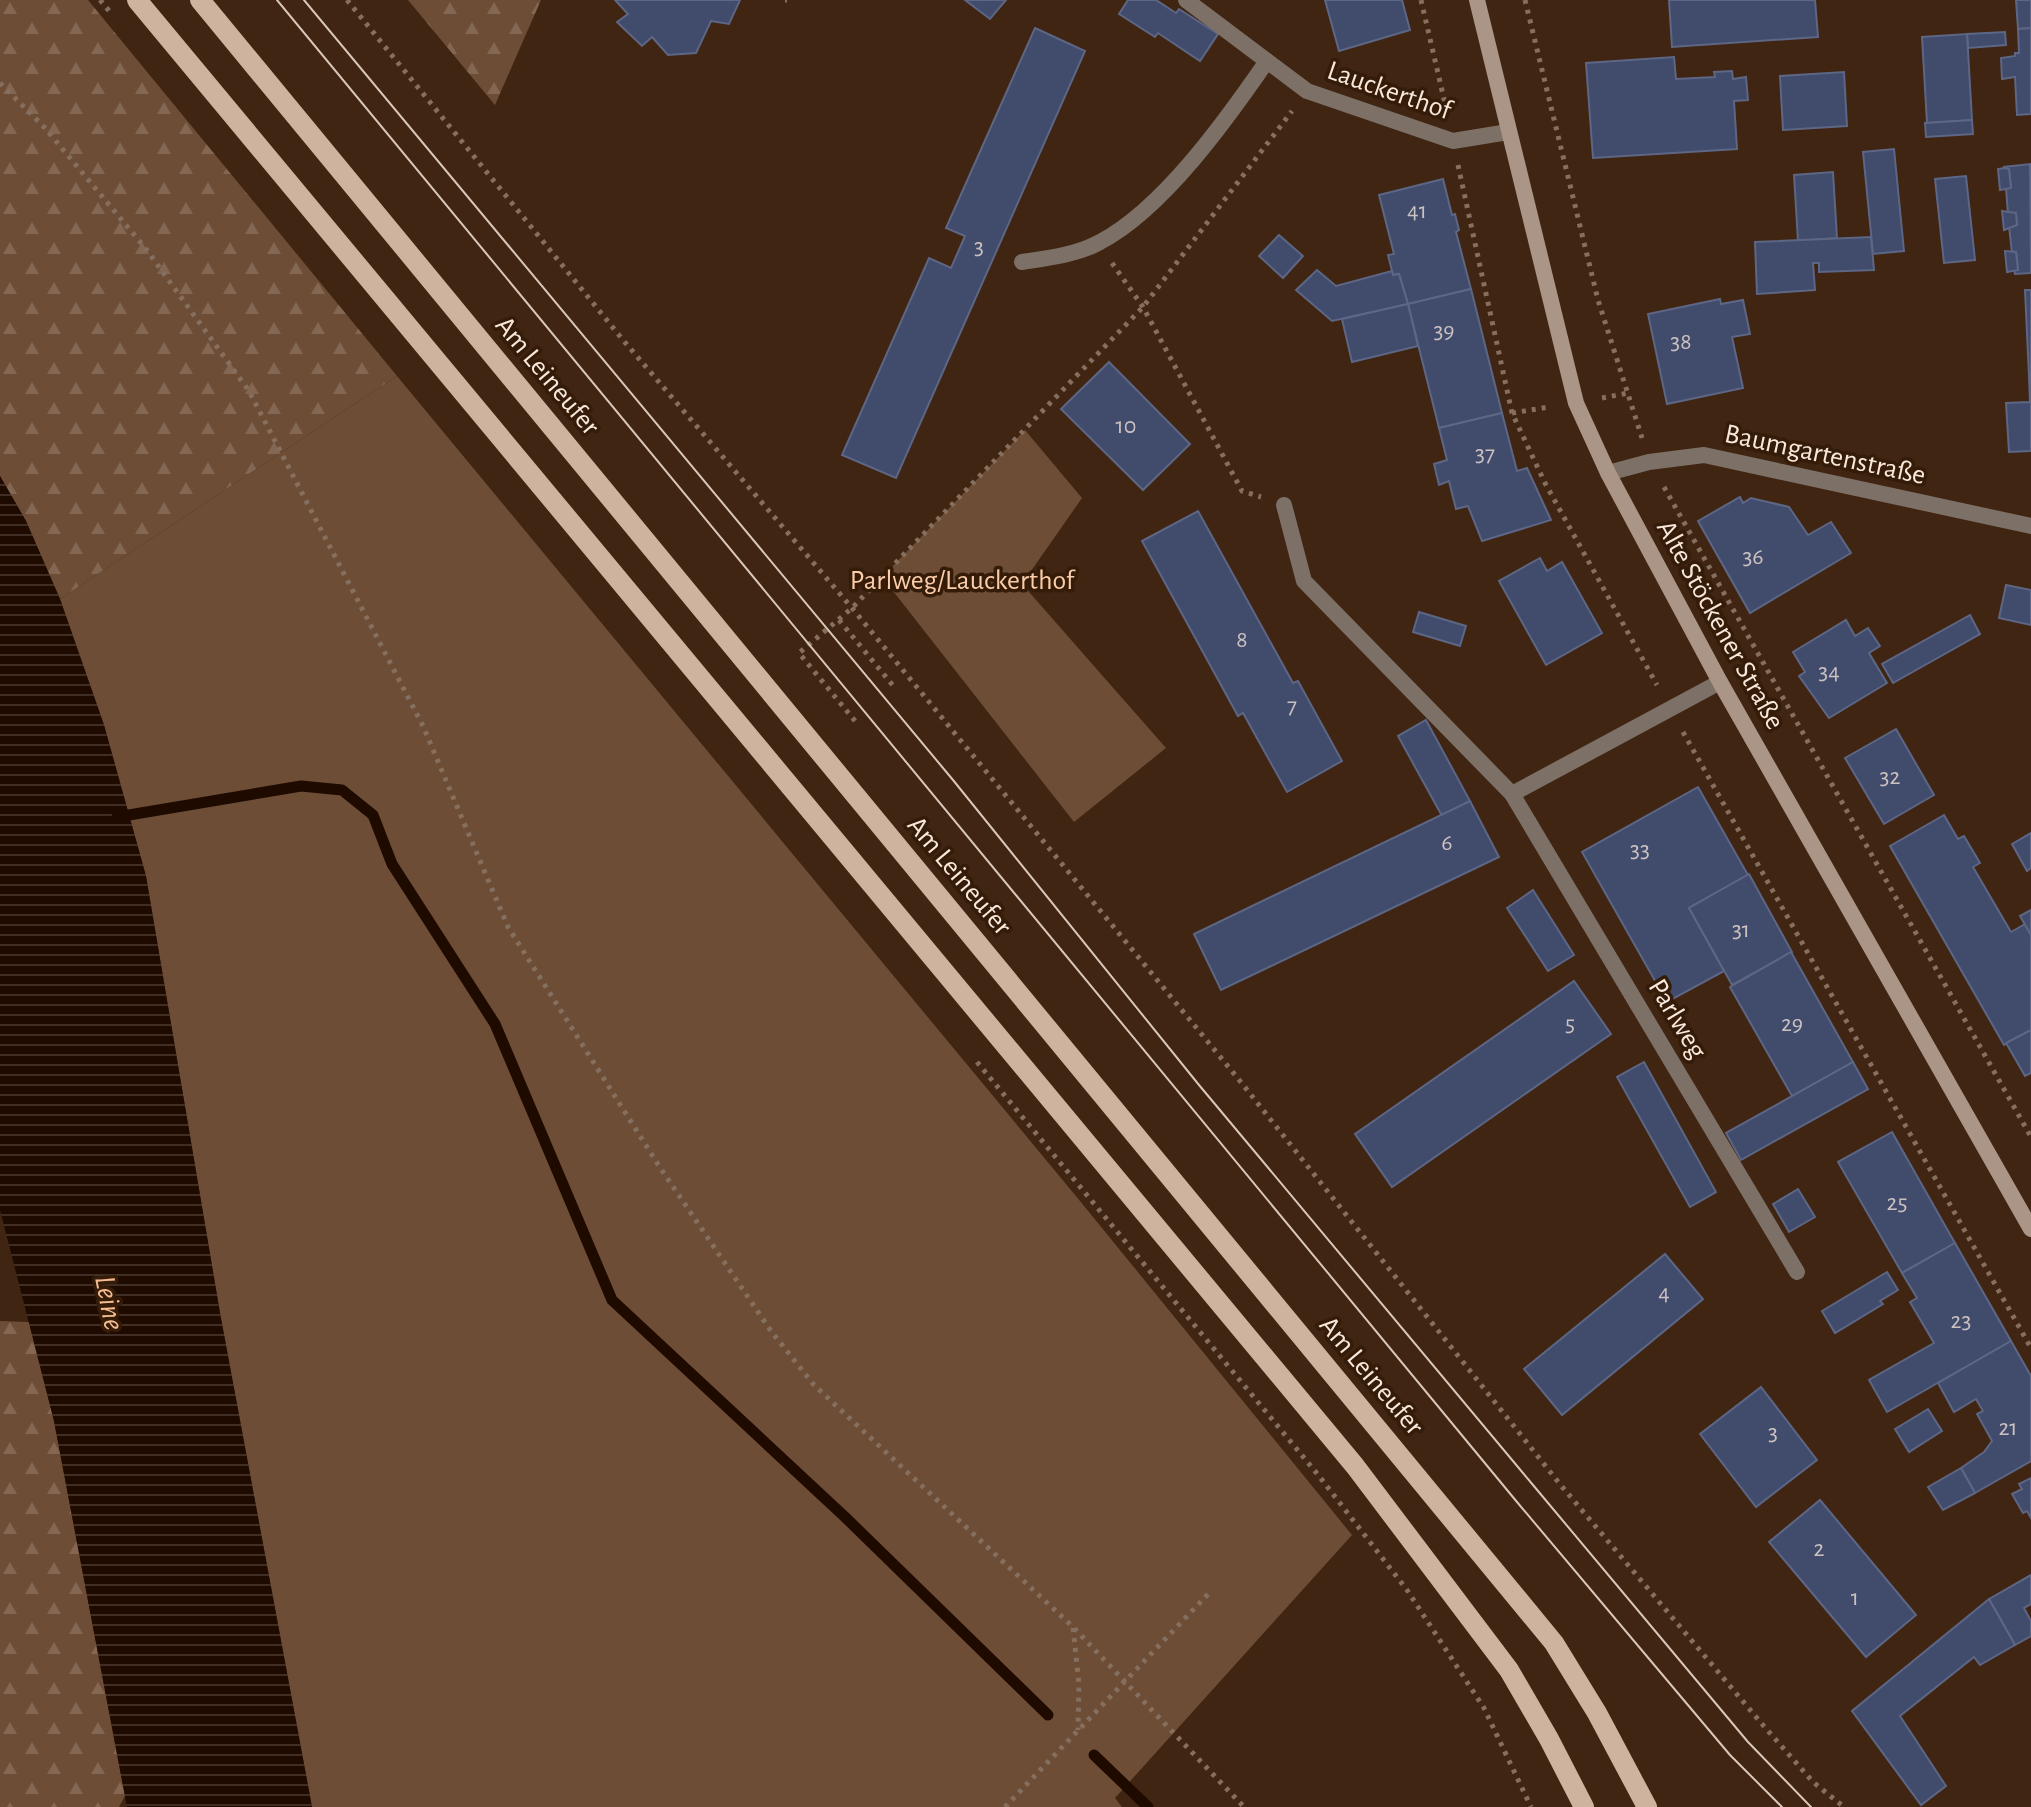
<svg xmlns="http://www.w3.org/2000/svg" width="2031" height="1807" font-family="'Alegreya Sans',sans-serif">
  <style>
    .green { fill: #6d4d35 }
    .forest { fill: url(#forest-firs) }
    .water { fill: url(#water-rules) }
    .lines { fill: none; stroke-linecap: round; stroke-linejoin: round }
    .stream { stroke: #1f0a00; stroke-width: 11 }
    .building { fill: #414b6c; stroke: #5d6684; stroke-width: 2 }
    .path { stroke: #866f5f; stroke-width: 5; stroke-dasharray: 4 6; stroke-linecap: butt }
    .lane { stroke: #7d7066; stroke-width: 16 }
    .street { stroke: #7d7066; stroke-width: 16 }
    .secondary { stroke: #ab9586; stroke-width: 16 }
    .primary { stroke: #ceb39f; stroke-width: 20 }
    .tram { stroke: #d9c7b9; stroke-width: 2 }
    .labels { text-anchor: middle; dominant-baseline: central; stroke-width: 7; stroke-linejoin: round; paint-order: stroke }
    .number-label { font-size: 24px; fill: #cbc1c0 }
    .street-label { font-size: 28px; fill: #f9e8dc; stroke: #341c08 }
    .park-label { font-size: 28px; fill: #fbccaa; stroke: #341c08 }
    .water-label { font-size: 30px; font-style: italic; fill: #f5bb91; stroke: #341c08 }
  </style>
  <defs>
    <pattern id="forest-firs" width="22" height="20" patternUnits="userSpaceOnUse" patternTransform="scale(2)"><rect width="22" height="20" fill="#6d4d35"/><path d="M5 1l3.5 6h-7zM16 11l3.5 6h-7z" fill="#836752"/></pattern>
    <pattern id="water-rules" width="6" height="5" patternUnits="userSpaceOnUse" patternTransform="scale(2)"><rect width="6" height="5" fill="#1f0a00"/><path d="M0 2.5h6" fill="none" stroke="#402e25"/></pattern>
  </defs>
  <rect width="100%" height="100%" fill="#3f2512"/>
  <g class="green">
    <polygon points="397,376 1080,1201 1352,1535 1115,1798 1122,1807 312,1807 220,1313 146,876 104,725 60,599"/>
    <polygon points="1025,430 1082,498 1022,584 1166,748 1074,822 882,577"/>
  </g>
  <g class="forest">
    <polygon points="0,0 88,0 397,376 60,599 26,521 0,476"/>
    <polygon points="408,0 541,0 495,105"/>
    <polygon points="0,1321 29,1322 54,1421 125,1796 119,1807 0,1807"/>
  </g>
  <polygon class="water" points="0,476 26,521 60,599 104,725 146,876 220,1313 312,1807 127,1807 54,1421 0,1210"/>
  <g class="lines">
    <g class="stream">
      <polyline points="117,817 301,786 342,790 373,815 392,864 495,1024 612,1300 845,1517 1048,1715"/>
      <polyline points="1094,1755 1148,1807"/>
    </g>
  </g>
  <g class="building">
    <polygon points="615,0 740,0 729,24 711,21 696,53 668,55 652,37 642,46 617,22 628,14"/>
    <polygon points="965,0 1006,0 990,19"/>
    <polygon points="1128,0 1156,0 1176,13 1179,9 1218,34 1200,61 1158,33 1155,37 1119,14"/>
    <polygon points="1325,0 1402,0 1410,30 1339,51"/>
    <polygon points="1669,0 1815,0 1818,37 1672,47"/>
    <polygon points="2016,0 2031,0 2031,28 2018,29"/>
    <polygon points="1035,28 1085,51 896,478 842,455 929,258 951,268 965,236 946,228"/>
    <polygon points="2031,28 2031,114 2017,115 2015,77 2002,79 2001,58 2015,56 2015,53 2019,53 2018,29"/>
    <polygon points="2005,32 2006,45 1968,48 1967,34"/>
    <polygon points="1967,34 1972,120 1927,123 1922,37"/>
    <polygon points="1674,57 1676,79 1715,77 1714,72 1732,71 1733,79 1746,77 1748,100 1734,101 1737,149 1593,158 1586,63"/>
    <polygon points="1844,72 1847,126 1783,130 1780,76"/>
    <polygon points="1972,120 1973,134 1926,137 1925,123"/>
    <polygon points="1894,149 1904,251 1873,254 1863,152"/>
    <polygon points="2030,164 2031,273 2015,274 2014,270 2018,270 2016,252 2012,253 2009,226 2017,225 2016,213 2008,214 2006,188 2011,188 2009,169 2004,169 2004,167"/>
    <polygon points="2004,168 2009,169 2011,188 2000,190 1998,169"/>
    <polygon points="1833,172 1837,238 1798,241 1794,175"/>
    <polygon points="1966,176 1975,260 1944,263 1935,179"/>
    <polygon points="1443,179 1452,215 1455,214 1459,230 1456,232 1471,289 1408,304 1399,274 1393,275 1388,255 1394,254 1379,195"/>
    <polygon points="2002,211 2016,213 2017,225 2004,230"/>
    <polygon points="1279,235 1303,256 1283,278 1259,256"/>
    <polygon points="1871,237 1874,270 1819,272 1819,263 1813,263 1815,290 1757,294 1755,242"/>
    <polygon points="2005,251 2016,252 2018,270 2007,272"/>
    <polygon points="1317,270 1336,286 1392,271 1393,275 1399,274 1408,304 1332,321 1296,290"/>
    <polygon points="1471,289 1502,413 1439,428 1408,304"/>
    <polygon points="2025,290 2031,290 2031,376 2029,376"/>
    <polygon points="1720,299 1721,304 1743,300 1750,334 1732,337 1743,388 1667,404 1648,314"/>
    <polygon points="1408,304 1418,346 1352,362 1342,319"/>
    <polygon points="1109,362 1190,444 1143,490 1061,409"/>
    <polygon points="2029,376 2031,376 2031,451 2009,452 2006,403 2030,402"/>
    <polygon points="1502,413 1517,471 1527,468 1551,520 1482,541 1468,506 1456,509 1449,481 1439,485 1434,464 1447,460 1439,428"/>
    <polygon points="1740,497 1743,503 1751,498 1789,507 1808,535 1831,522 1851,553 1750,613 1698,521"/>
    <polygon points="1198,511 1293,683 1298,681 1342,761 1287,792 1243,713 1238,716 1142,541"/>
    <polygon points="1540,558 1547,571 1562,562 1602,633 1546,665 1499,581"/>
    <polygon points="2006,585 2031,590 2031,625 1999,618"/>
    <polygon points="1419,612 1466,626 1460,646 1413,632"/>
    <polygon points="1970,615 1980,634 1893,683 1882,664"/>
    <polygon points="1846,620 1855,636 1868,628 1880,646 1869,653 1887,683 1829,718 1799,676 1805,672 1793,652"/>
    <polygon points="1426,720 1470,801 1442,816 1398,736"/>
    <polygon points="1896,729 1934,795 1884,824 1845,758"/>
    <polygon points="1698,787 1748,875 1689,908 1724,971 1667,1002 1582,852"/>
    <polygon points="1470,801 1499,857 1221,990 1194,934"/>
    <polygon points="1944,815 1958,839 1964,836 1980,863 1973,867 2011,932 2025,924 2031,935 2031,1030 2004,1045 1890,846"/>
    <polygon points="2031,833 2031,868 2027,871 2012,844"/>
    <polygon points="1749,874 1792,952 1732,985 1689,908"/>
    <polygon points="1533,890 1574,955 1548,971 1507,908"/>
    <polygon points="2031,910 2031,935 2020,916"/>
    <polygon points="1791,952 1853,1062 1792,1096 1730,987"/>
    <polygon points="1574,981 1611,1034 1392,1187 1355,1134"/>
    <polygon points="2031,1030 2031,1073 2025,1076 2006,1043"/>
    <polygon points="1644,1062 1716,1192 1690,1207 1617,1077"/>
    <polygon points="1853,1062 1868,1089 1741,1160 1726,1133"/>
    <polygon points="1892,1132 1955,1243 1902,1273 1838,1162"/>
    <polygon points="1798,1189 1815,1217 1789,1232 1773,1204"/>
    <polygon points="1955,1243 2011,1341 1887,1412 1869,1380 1934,1343 1910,1302 1917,1298 1902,1273"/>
    <polygon points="1665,1254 1703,1299 1562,1415 1524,1369"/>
    <polygon points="1887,1272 1898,1290 1880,1301 1883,1304 1835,1333 1822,1311"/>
    <polygon points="2011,1341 2031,1376 2031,1461 1975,1493 1961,1468 1984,1452 1992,1441 1977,1414 1983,1411 1976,1399 1954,1412 1938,1383"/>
    <polygon points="1761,1387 1817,1460 1756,1507 1700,1434"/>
    <polygon points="1928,1409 1942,1431 1909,1452 1895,1429"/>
    <polygon points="1961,1468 1975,1493 1943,1510 1928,1487"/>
    <polygon points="2031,1478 2031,1518 2027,1511 2023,1513 2012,1494 2022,1489 2019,1484"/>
    <polygon points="1820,1500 1916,1615 1866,1657 1769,1542"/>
    <polygon points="2031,1575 2031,1604 2024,1608 2031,1621 2031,1636 2015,1645 1989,1599"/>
    <polygon points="1989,1599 2015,1645 1980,1665 1974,1657 1900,1716 1946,1786 1921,1805 1852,1711"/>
  </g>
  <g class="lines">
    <g class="path">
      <polyline points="100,0 110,12"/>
      <polyline points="347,0 623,340 852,608 1240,1081 1559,1483 1762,1724 1813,1782 1844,1807"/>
      <polyline points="785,0 787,0"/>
      <polyline points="1421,0 1447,112"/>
      <polyline points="1525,0 1598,300 1642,438"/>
      <polyline points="0,83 45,128 146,249 249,391 423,726 508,927 659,1166 771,1331 814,1385 1073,1627 1244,1807"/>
      <polyline points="1458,165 1512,413 1545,483 1657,685"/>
      <polyline points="1112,263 1143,307 1242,491 1261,497"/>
      <polyline points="1602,398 1628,393"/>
      <polyline points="1512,413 1549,407"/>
      <polyline points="1664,487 2031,1137"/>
      <polyline points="839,620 895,688"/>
      <polyline points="855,721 799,653 852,608 1143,307 1292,111"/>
      <polyline points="1683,732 2031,1348"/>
      <polyline points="977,1062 1319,1476 1407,1590 1484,1708 1531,1807"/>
      <polyline points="1073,1628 1079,1684 1078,1730"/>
      <polyline points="1005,1807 1212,1590"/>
    </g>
    <g class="lane">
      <path d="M1022,262C1048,258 1077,255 1100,242C1163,209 1227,119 1267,61"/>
      <polyline points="1284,505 1304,581 1512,794 1720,682"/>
      <polyline points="1512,794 1797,1272"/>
    </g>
    <g class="street">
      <polyline points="1186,0 1307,91 1453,141 1508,132"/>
      <polyline points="1608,473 1649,462 1704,455 2031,526"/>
    </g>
    <polyline class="secondary" points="1477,0 1576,403 1608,473 1720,682 2031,1229"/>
    <g class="primary">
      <polyline points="137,0 1355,1466 1509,1670 1549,1739 1584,1807"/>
      <polyline points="200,0 1554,1643 1597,1713 1647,1807"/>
    </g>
    <g class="tram">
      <polyline points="277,0 1517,1502 1730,1755 1782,1807"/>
      <polyline points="304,0 953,780 1199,1085 1533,1485 1748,1742 1811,1807"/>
    </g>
  </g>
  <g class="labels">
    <g class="number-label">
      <text x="1417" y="211">41</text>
      <text x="979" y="247">3</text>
      <text x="1444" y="331">39</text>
      <text x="1681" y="342">38</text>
      <text x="1126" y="426">10</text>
      <text x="1485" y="454">37</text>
      <text x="1753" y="557">36</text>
      <text x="1242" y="640">8</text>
      <text x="1829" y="672">34</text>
      <text x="1292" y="706">7</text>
      <text x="1890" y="777">32</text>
      <text x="1447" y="843">6</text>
      <text x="1640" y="850">33</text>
      <text x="1741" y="930">31</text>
      <text x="1570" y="1024">5</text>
      <text x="1792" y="1024">29</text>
      <text x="1897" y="1203">25</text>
      <text x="1664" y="1293">4</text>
      <text x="1961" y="1321">23</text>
      <text x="2008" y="1428">21</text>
      <text x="1773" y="1433">3</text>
      <text x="1819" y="1549">2</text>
      <text x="1855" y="1598">1</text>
    </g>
    <g class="street-label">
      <text transform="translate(1389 91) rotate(19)">Lauckerthof</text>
      <text transform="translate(547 376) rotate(50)">Am Leineufer</text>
      <text transform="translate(1825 455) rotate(12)">Baumgartenstraße</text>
      <text transform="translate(1720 625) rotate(61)">Alte Stöckener Straße</text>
      <text transform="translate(959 876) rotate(50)">Am Leineufer</text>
      <text transform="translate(1677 1019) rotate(59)">Parlweg</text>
      <text transform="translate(1371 1376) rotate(50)">Am Leineufer</text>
    </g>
    <g class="park-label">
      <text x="962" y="581">Parlweg/Lauckerthof</text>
    </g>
    <g class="water-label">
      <text transform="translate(109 1303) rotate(79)">Leine</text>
    </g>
  </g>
</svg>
